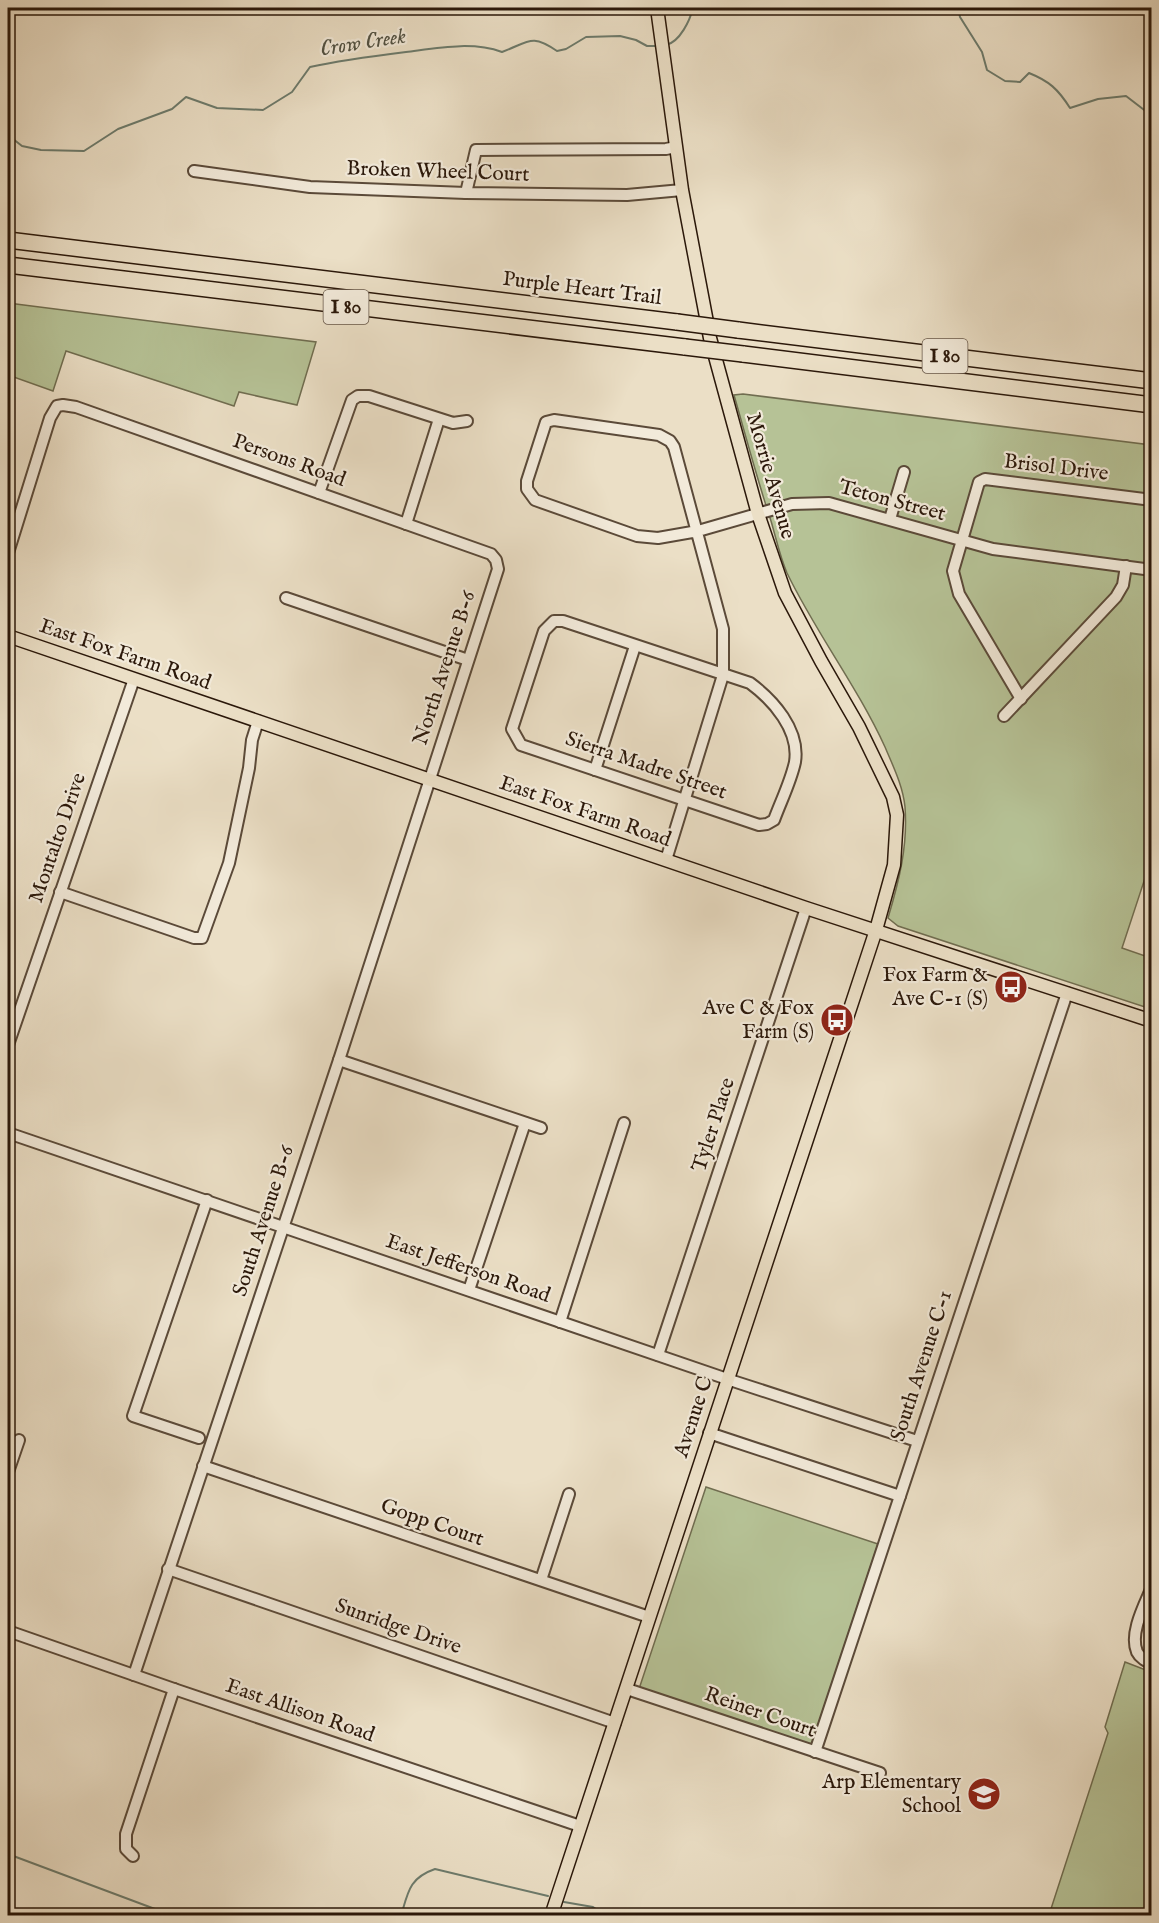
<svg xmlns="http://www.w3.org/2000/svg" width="1159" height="1923" font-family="'IM FELL English',serif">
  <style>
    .green { fill: #b6c296; stroke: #706d50; stroke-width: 1.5 }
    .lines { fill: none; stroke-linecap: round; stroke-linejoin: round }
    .stream { stroke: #6d7b6c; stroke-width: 2 }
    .minor-casing { stroke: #5b4a39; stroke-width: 14 }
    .major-casing { stroke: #2b180a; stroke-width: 15 }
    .highway-casing { stroke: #2b180a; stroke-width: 18 }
    .minor { stroke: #f2eada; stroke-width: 10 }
    .major { stroke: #ebdfc6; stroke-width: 12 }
    .highway { stroke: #ebdfc6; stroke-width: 15 }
    .highway-bridge-casing { stroke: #2b180a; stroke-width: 18; stroke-linecap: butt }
    .highway-bridge { stroke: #ebdfc6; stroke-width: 15 }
    .labels { text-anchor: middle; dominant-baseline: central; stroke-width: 4.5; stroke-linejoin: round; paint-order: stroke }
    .shield { fill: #f2eada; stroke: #675748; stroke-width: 1.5 }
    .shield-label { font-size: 20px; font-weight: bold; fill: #2b180a }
    .street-label { font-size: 21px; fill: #2b180a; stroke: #f2eada }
    .poi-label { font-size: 21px; fill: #2b180a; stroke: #f2eada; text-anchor: end }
    .water-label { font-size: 22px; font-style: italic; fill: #525243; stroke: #f2eada }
  </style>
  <rect width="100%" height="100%" fill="#ebdfc6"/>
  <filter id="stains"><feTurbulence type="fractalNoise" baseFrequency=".00333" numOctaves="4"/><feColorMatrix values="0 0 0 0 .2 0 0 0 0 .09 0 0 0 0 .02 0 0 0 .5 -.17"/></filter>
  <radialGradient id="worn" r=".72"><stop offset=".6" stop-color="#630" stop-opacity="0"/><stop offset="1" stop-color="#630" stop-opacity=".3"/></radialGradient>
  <g class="green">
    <polygon points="8,303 316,342 297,405 239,392 234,406 66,351 53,391 8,375"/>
    <path d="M743,394L1151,445V860L1122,948L1151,958V1009L898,926L888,918C899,881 908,846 905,807C903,786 893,766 885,747C857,686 816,633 787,573C780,557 776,538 771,521C757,479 746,437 734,395Z"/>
    <polygon points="706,1487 878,1544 811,1746 639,1689"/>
    <polygon points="1125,1662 1151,1672 1151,1911 1138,1916 1049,1915 1108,1733 1105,1727"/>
  </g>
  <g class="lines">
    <g class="stream">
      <path d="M958,8L960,17L982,52L987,70L1005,81L1020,82L1029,73C1049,81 1058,89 1070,108L1098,99L1126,96L1152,116"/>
      <path d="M666,45C680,42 690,20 693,8"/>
      <path d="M8,135L22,146L41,150L84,151L118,129L172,109L186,97L217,108L263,110L292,92L310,67C342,60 374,56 406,52C437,48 472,41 502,52C529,42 531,33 557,51L566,49L586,37L620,36L636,40L647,46H657"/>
      <polyline points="8,1854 163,1912 199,1916"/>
      <polyline points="564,1902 593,1907 596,1909 600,1916"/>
      <path d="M401,1916C408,1892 409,1878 435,1869L548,1896"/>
    </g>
    <g class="minor-casing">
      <g id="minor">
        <polyline points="194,171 310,187 466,193 627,195 682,190"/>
        <polyline points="466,193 476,150 666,149 676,147"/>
        <polyline points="319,493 352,400 358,396 369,396 453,423 467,421"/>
        <polyline points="890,519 904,472"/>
        <polyline points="406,524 439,419"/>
        <polyline points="8,553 50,418 57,406 63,405 76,407 491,554 496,560 498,569 339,1060 134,1675"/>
        <polyline points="286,598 468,660"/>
        <path d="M554,621H563L750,683C773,700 800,730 795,762C791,781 781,801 774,820L767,824L759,825L521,745L512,729L544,631Z"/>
        <polyline points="1021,699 959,594 953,571 979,482 985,479 1152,500"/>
        <polyline points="1004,716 1116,597 1123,585 1126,566"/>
        <polyline points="595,770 635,646"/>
        <polyline points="666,860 723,675 723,629 674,447 670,441 659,435 554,420 546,422 527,481 527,489 535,500 637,536 658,538 698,531 792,504 829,503 993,549 1152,570"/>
        <polyline points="60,892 194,938 202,938 229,863 249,768 252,740 258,721"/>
        <polyline points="8,1045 134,679"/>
        <polyline points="339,1060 541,1128"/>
        <polyline points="8,1133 736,1382 917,1441"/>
        <polyline points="469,1290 525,1123"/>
        <polyline points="560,1322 624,1123"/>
        <polyline points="658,1355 806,908"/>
        <polyline points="709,1433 900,1496"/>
        <polyline points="199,1438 133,1416 207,1200"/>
        <polyline points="203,1466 649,1617"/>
        <polyline points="8,1472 19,1440"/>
        <polyline points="168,1569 615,1723"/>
        <polyline points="541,1580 569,1494"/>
        <path d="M1152,1587C1145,1604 1129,1633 1137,1652C1140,1658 1146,1661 1152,1664"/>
        <polyline points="8,1631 174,1689 580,1826"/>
        <polyline points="627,1689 880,1773"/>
        <polyline points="815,1752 1067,993"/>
        <polyline points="133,1856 126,1849 126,1834 174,1689"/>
      </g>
    </g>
    <g class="major-casing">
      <g id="major">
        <polyline points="8,636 806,908 1152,1021"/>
        <polyline points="551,1916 876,930 894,865 897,815 893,797 859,727 821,661 785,593 758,514 710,338 682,190 657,8"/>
      </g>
    </g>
    <g class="highway-casing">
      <g id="highway">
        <polyline points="8,240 677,322"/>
        <polyline points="8,265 685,347"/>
        <polyline points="738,330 1152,381"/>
        <polyline points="743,354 1152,405"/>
      </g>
    </g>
    <use href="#minor" class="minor"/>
    <use href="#major" class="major"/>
    <use href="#highway" class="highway"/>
    <g class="highway-bridge-casing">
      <g id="highway-bridge">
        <polyline points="677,322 738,330"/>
        <polyline points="685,347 743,354"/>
      </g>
    </g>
    <use href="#highway-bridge" class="highway-bridge"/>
  </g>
  <defs>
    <g id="bus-disc" transform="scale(1.725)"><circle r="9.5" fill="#8f2418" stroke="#f2eada"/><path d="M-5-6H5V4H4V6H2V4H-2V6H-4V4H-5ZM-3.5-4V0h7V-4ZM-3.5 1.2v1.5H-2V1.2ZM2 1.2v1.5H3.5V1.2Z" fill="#fff"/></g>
    <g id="school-disc" transform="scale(1.725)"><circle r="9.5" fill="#8f2418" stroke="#f2eada"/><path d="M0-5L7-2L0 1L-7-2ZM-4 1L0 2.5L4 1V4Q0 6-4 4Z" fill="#fff"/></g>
  </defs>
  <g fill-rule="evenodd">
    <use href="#bus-disc" x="1011" y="987"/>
    <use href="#bus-disc" x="837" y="1020"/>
    <use href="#school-disc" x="984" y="1794"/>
  </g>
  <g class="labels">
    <g class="shield">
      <rect x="323.5" y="290" width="45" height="34" rx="4.5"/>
      <rect x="922.5" y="339" width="45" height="34" rx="4.5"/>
    </g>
    <g class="shield-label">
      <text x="346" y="307">I 80</text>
      <text x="945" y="356">I 80</text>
    </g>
    <g class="street-label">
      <text transform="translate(438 172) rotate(2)">Broken Wheel Court</text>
      <text transform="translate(582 289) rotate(7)">Purple Heart Trail</text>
      <text transform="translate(289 461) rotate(20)">Persons Road</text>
      <text transform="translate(1056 468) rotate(7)">Brisol Drive</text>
      <text transform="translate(770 476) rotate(74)">Morrie Avenue</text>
      <text transform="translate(892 501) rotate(15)">Teton Street</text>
      <text transform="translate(125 655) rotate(19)">East Fox Farm Road</text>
      <text transform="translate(445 668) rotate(-72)">North Avenue B-6</text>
      <text transform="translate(646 766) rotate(19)">Sierra Madre Street</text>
      <text transform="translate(585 812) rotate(19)">East Fox Farm Road</text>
      <text transform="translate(58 838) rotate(-71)">Montalto Drive</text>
      <text transform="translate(714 1125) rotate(-72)">Tyler Place</text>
      <text transform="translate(264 1221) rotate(-72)">South Avenue B-6</text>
      <text transform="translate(468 1269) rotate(19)">East Jefferson Road</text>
      <text transform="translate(922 1366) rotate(-72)">South Avenue C-1</text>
      <text transform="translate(694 1417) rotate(-72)">Avenue C</text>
      <text transform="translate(432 1523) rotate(19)">Gopp Court</text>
      <text transform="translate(398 1627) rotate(19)">Sunridge Drive</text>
      <text transform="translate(300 1711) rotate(19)">East Allison Road</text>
      <text transform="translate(760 1713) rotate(19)">Reiner Court</text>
    </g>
    <g class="poi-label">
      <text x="988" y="975">Fox Farm &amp;<tspan x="988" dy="24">Ave C-1 (S)</tspan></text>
      <text x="814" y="1008">Ave C &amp; Fox<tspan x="814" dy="24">Farm (S)</tspan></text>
      <text x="961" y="1782">Arp Elementary<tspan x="961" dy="24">School</tspan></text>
    </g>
    <g class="water-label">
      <text transform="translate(363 43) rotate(-9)">Crow Creek</text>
    </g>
  </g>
  <rect width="1159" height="1923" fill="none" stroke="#ebdfc6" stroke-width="30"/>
  <rect x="9" y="9" width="1141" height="1905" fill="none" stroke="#2b180a" stroke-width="3"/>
  <rect x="15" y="15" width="1129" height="1893" fill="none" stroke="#2b180a" stroke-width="1.5"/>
  <rect width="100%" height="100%" filter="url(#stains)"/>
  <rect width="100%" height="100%" fill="url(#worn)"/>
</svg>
